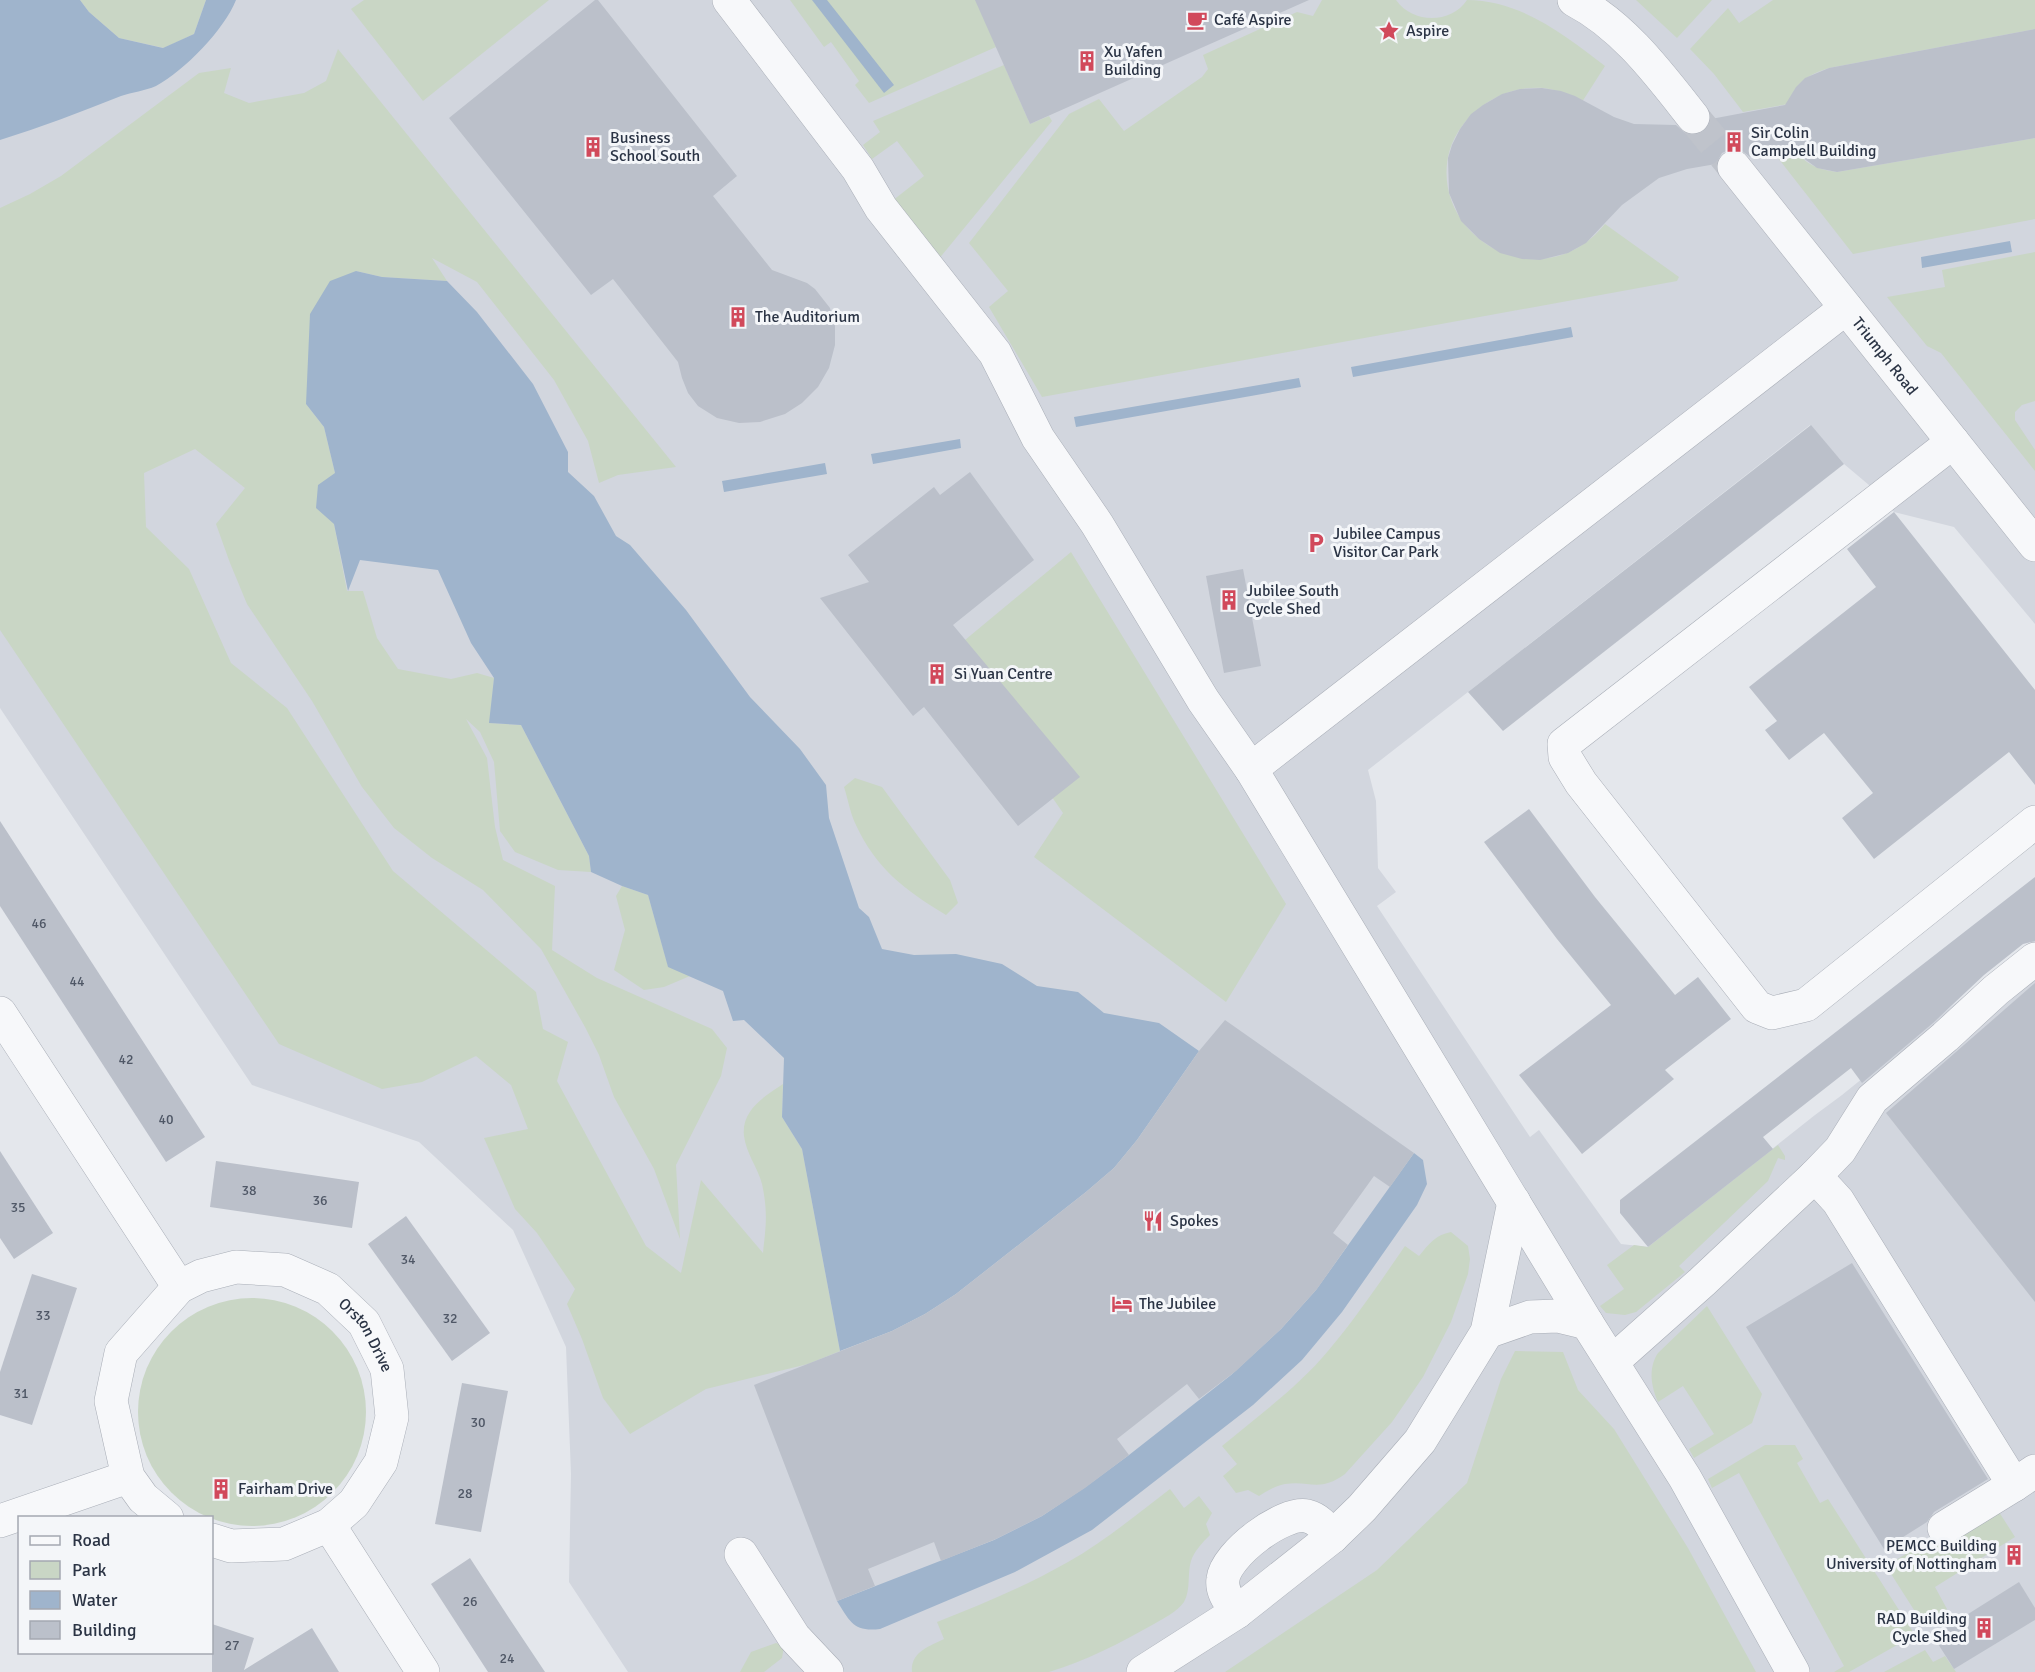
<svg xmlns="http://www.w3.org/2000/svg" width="2035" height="1672" font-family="Signika,sans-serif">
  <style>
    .built { fill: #d2d6de }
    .green { fill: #c9d6c5 }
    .water { fill: #9fb4cc }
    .building { fill: #bbc0ca }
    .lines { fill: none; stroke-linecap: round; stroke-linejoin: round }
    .minor-tunnel { stroke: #bfc3cb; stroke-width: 33; stroke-dasharray: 33 16; stroke-linecap: butt }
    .minor-casing { stroke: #a9aeb7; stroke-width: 34 }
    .minor { stroke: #f7f8fa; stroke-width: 33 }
    .labels { text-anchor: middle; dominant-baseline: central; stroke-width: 6; stroke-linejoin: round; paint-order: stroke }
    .number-label { font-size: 14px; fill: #4f5766 }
    .poi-label { font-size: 16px; fill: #2b3445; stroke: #f4f6f9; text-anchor: start }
    .street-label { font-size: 16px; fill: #2b3445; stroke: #f4f6f9 }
  </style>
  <rect width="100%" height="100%" fill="#e4e7ec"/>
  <polygon class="built" points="0,0 2035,0 2035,624 1954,527 1894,512 1882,496 1844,464 1810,425 1368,770 1376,801 1378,868 1396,892 1377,906 1530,1137 1539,1130 1621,1244 1648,1247 1815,1115 1842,1095 2035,939 2035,1672 628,1672 569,1582 571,1474 566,1347 513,1230 419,1142 252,1085 0,708"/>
  <g class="green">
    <polygon points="80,0 206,0 194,34 164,48 119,38 89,12"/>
    <polygon points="364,0 549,0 423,101 351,9"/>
    <polygon points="790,0 979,0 996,47 869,103 855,85 859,81 831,42 824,47"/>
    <path d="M1322,0H1396C1413,24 1451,24 1467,0C1520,0 1565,35 1605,66L1582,102C1569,95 1558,90 1544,88C1501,84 1457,115 1448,157C1438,209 1479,255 1530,259C1559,261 1587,247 1605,224L1679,277L1677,281L1042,397L989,307L1008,291L969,243L1069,114L1099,99L1124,131L1202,77L1208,69L1203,55L1297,12L1313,16Z"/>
    <polygon points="1636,0 1712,0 1677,38"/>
    <path d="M1773,0H2035V29L1829,68C1809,74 1795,83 1788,104L1743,112L1714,74L1690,49L1728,8L1739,23Z"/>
    <path d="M338,49L676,467L618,475L599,483L588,441L554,380L477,282L432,258L447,281L382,277L356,271L306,404L324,427L335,473L334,524L347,591H363L377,638L398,669L451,679L477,673L494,678L490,723L521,725L589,856L591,872L558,870L515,852L500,831L494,762L480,732L466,719L487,758L495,827L503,860L555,886L552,950L597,978L712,1029L727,1048L721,1076L676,1165L680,1239L654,1169L614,1097L599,1055L585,1027L541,949L483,890L432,858L394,828L362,787L312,701L247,604L230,563L216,524L245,488L195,449L144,473L146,527L189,569L231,663L287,708L393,871L536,992L543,1029L568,1042L557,1081L646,1246L681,1273L701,1180L763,1253C766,1225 768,1212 762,1184C758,1168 746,1153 744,1136C741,1110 765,1096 783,1084L782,1117L802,1149L840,1351L808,1364L706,1389L630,1434L603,1398L582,1339L567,1304L575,1289L537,1233L515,1209L484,1138L528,1129L511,1085L476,1056L422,1082L382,1089L279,1044L0,630V208L30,194L61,176L199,73L231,68L224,93L249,103L304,93L326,81Z"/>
    <polygon points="1004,65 1030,124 1049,116 1052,121 938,260 892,201 924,176 897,141 872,159 863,145 880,132 873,121"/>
    <path d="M2035,138V219L1853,254L1774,153L1795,149C1805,165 1820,170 1837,172Z"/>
    <polygon points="2035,252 2035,401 2022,405 2015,412 2015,420 2035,450 2035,471 1941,353 1927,346 1887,297 1945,287 1942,270"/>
    <polygon points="1071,552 1286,904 1226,1002 1034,857 1063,813 1052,797 965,640"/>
    <path d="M855,778L882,787L950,880L958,903L946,915C905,890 876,869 855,823C850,812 848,799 844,787Z"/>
    <polygon points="622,886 648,895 668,966 690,976 664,987 644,990 614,970 625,930 616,896"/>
    <polygon points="1778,1145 1785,1156 1785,1160 1778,1158 1768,1181 1679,1266 1685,1272 1636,1312 1625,1315 1606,1313 1600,1306 1624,1289 1607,1265 1634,1245 1648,1247"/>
    <path d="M1451,1232L1468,1246L1470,1259L1468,1274L1451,1322L1423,1377L1392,1422L1345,1474C1319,1493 1310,1480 1285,1484C1275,1486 1267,1491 1259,1496L1248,1490L1236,1493L1223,1476L1237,1464L1222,1446C1258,1416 1298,1387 1328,1351C1356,1318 1380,1282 1405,1246L1419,1256C1429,1244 1435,1235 1451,1232Z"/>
    <circle cx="252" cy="1412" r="114"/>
    <path d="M1707,1306L1762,1394L1752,1423L1694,1458L1689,1449L1714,1434L1683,1386L1658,1402C1651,1386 1648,1368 1658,1353Z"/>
    <polygon points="1515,1351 1563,1352 1578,1390 1614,1429 1688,1548 1756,1672 1225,1672 1377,1570 1467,1483 1501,1379"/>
    <polygon points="1765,1445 1795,1445 1803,1459 1797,1463 1820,1503 1828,1499 1915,1635 1849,1672 1834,1672 1844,1666 1739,1473 1712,1488 1708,1479"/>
    <path d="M1170,1489L1184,1508L1199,1496L1212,1513L1206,1524L1210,1535C1203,1542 1194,1551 1191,1561C1187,1574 1191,1590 1184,1602C1177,1612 1164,1618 1154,1624C1120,1643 1086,1661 1049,1672H912C910,1652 930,1646 944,1639L937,1622C982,1604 1026,1586 1068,1562C1104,1542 1137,1514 1170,1489Z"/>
    <polygon points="1999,1512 2015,1537 1935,1587 1947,1609 1923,1624 1886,1566 1937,1535 1945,1545"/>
    <polygon points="776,1643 784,1646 782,1658 764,1672 740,1672 751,1652"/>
    <polygon points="1925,1650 1933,1662 1945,1656 1956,1672 1884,1672"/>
  </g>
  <g class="water">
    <path d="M0,0H80L89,12L119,38L163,48L194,34L206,0H236C224,30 185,70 156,86C145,91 132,92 121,96C81,112 41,127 0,140Z"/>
    <polygon points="812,0 827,0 894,85 884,93"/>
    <polygon points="2010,241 2012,252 1922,268 1921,257"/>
    <polygon points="356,271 382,277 447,281 477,312 533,384 568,452 568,472 594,496 616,536 630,545 686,610 750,697 800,749 826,785 829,818 859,908 869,917 882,949 914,955 956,954 1002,964 1037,986 1078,992 1104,1013 1159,1023 1199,1051 1137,1140 1114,1168 1086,1192 956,1294 925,1314 892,1331 840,1351 802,1149 782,1117 784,1058 744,1020 733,1021 723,991 668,967 648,895 622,886 591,872 589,856 521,725 489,723 494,678 471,643 438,570 360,560 348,591 334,524 316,508 318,485 335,473 324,427 306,404 310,314 330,281"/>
    <polygon points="1571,327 1573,337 1353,377 1351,367"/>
    <polygon points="1299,378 1301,387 1076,427 1074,417"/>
    <polygon points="960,439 961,448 873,464 871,454"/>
    <polygon points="825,463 827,474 724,492 722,481"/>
    <path d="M1414,1153L1423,1160L1427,1184L1417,1205L1342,1312L1302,1360L1253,1405L1092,1530L1015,1572L880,1629C854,1632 850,1622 837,1601L994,1540L1042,1516L1084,1488L1129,1455L1231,1375L1281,1329L1316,1290Z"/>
  </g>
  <g class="building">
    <polygon points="595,0 598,0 737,176 713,196 772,270 807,283 815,289 830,308 835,326 835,345 829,368 818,387 802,403 785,414 760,422 739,423 717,418 698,406 688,393 682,378 678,362 613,279 591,295 449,118"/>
    <polygon points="975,0 1309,0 1030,124"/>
    <polygon points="2035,29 2035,138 1837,172 1817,168 1792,150 1750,157 1741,150 1731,149 1722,153 1716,164 1687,169 1659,178 1622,205 1586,243 1568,253 1540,260 1522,259 1500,253 1479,239 1461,221 1449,193 1448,158 1452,145 1460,129 1471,114 1483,105 1502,94 1520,89 1542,88 1561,91 1575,96 1614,117 1634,124 1676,125 1686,134 1695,136 1705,131 1710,124 1711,119 1785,105 1796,87 1805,78 1829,68"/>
    <polygon points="1811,425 1844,464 1503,731 1468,692"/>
    <polygon points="970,472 1034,560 953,625 1080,777 1018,826 924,707 913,716 820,598 869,582 848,555 934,487 940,495"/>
    <polygon points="1894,512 2035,690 2035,785 2009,752 1874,859 1842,818 1873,793 1824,733 1789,760 1765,730 1777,721 1749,687 1876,587 1847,549"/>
    <polygon points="1243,569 1261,666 1224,673 1206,576"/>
    <polygon points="1529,809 1595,897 1675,995 1698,977 1731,1019 1665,1070 1674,1079 1582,1154 1519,1075 1611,1005 1557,939 1484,842"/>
    <polygon points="0,821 205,1137 166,1162 0,906"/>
    <polygon points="2035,877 2035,941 2023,944 1984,975 1933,1023 1862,1083 1851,1068 1763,1137 1773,1149 1648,1247 1620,1213 1620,1200"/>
    <polygon points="2035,983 2035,1302 1886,1113"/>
    <polygon points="1225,1020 1414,1153 1390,1187 1374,1176 1333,1233 1348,1245 1317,1289 1281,1329 1236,1371 1199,1399 1187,1384 1117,1439 1129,1455 1085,1488 1042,1516 996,1539 941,1561 934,1542 868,1569 875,1586 837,1601 754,1385 892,1331 925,1314 956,1294 1086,1192 1114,1168 1137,1140 1199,1051"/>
    <polygon points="0,1151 53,1233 14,1259 0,1238"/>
    <polygon points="216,1161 359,1182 352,1228 210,1207"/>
    <polygon points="406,1216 490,1333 452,1361 368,1244"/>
    <polygon points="1852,1263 1988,1479 1934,1512 1927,1522 1884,1549 1746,1327"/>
    <polygon points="32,1274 77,1288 32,1425 0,1415 0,1372"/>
    <polygon points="462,1383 508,1391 481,1532 435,1524"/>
    <polygon points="470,1558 509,1618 545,1672 488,1672 431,1584"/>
    <polygon points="2019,1582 2035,1608 2035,1620 1954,1669 1933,1636"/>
    <polygon points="212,1624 254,1638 244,1670 312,1628 339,1672 212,1672"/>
  </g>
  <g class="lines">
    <polyline class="minor-tunnel" points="1693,117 1734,167"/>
    <g class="minor-casing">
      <g id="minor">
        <polyline points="729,0 858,169 881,208 995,353 1038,438 1097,524 1203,700 1251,769 1587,1323 1685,1478 1793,1672"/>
        <path d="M1574,0C1624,26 1659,74 1693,117"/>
        <path id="s1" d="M1734,167L2035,545"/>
        <polyline points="1953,442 1564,744 1565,757 1581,783 1757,1007 1772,1013 1806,1005 2035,822"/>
        <polyline points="1251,769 1846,308"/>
        <polyline points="0,1013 179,1287"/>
        <polyline points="1815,1176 1838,1201 2014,1485 2035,1471"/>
        <polyline points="1487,1332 1530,1317 1558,1316 1587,1323"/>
        <polyline points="1612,1362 1702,1282 1815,1176 1840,1150 1872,1099 1945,1037 1996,990 2035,959"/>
        <path id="s2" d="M167,1518L143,1498L128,1477L111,1401L121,1353L179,1287L201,1276L236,1267L285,1270L328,1289L364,1323L387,1369L392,1417L381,1462L354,1503L329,1525L284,1544L231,1546L212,1540"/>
        <polyline points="0,1521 128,1477"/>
        <polyline points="329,1525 423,1672"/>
        <polyline points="1944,1528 2014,1485"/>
        <polyline points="741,1554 794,1637 827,1672"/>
        <path d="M1237,1612C1230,1602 1221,1592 1223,1579C1226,1554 1283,1511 1307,1516C1319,1519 1325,1528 1332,1537"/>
        <polyline points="1143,1672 1237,1612 1332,1537 1362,1508 1420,1441 1487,1332 1514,1202"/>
      </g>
    </g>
    <use href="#minor" class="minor"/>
  </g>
  <defs>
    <g id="cafe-bare" transform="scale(1.62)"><path d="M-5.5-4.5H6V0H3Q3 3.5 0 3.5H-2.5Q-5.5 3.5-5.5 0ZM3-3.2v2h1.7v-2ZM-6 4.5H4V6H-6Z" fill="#d1495b" stroke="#f4f6f9" stroke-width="2.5" paint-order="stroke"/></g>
    <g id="sight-bare" transform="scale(1.62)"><path d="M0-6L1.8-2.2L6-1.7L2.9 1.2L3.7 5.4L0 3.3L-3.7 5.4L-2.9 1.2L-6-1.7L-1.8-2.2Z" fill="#d1495b" stroke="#f4f6f9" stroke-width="2.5" paint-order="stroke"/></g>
    <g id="building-bare" transform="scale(1.62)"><path d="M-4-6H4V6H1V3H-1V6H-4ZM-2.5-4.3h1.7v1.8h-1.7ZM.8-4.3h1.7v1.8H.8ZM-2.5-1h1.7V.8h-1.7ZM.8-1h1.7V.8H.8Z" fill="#d1495b" stroke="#f4f6f9" stroke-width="2.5" paint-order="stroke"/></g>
    <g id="parking-bare" transform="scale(1.62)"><path d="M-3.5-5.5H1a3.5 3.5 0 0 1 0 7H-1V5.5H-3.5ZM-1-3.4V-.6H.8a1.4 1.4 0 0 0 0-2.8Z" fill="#d1495b" stroke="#f4f6f9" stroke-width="2.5" paint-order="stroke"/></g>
    <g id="restaurant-bare" transform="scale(1.62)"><path d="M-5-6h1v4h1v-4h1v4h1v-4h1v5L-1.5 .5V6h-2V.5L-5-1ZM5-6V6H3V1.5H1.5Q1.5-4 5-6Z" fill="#d1495b" stroke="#f4f6f9" stroke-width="2.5" paint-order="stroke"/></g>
    <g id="hotel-bare" transform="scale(1.62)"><path d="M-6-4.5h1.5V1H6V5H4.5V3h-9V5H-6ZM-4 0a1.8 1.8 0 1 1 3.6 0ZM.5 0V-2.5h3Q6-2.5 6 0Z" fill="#d1495b" stroke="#f4f6f9" stroke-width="2.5" paint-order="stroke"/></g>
  </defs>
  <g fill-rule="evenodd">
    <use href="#cafe-bare" x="1197" y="20"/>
    <use href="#sight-bare" x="1389" y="31"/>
    <use href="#building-bare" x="1087" y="61"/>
    <use href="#building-bare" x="1734" y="142"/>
    <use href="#building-bare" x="593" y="147"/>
    <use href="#building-bare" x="738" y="317"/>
    <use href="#parking-bare" x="1316" y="543"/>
    <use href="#building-bare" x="1229" y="600"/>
    <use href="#building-bare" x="937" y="674"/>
    <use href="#restaurant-bare" x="1153" y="1221"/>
    <use href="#hotel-bare" x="1122" y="1304"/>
    <use href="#building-bare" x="221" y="1489"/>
    <use href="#building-bare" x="2014" y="1555"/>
    <use href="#building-bare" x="1984" y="1628"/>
  </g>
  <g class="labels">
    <g class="number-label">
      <text x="39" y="923">46</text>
      <text x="77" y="981">44</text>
      <text x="126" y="1059">42</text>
      <text x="166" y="1119">40</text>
      <text x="249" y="1190">38</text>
      <text x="320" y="1200">36</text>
      <text x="18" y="1207">35</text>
      <text x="408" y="1259">34</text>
      <text x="43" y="1315">33</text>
      <text x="450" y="1318">32</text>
      <text x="21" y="1393">31</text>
      <text x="478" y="1422">30</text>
      <text x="465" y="1493">28</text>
      <text x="470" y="1601">26</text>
      <text x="232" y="1645">27</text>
      <text x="507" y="1658">24</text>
    </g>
    <g class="poi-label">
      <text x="1214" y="20">Café Aspire</text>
      <text x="1406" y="31">Aspire</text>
      <text x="1104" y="52">Xu Yafen<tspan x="1104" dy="18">Building</tspan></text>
      <text x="1751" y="133">Sir Colin<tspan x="1751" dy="18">Campbell Building</tspan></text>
      <text x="610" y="138">Business<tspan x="610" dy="18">School South</tspan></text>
      <text x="755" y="317">The Auditorium</text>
      <text x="1333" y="534">Jubilee Campus<tspan x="1333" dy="18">Visitor Car Park</tspan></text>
      <text x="1246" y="591">Jubilee South<tspan x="1246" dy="18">Cycle Shed</tspan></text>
      <text x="954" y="674">Si Yuan Centre</text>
      <text x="1170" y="1221">Spokes</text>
      <text x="1139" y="1304">The Jubilee</text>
      <text x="238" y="1489">Fairham Drive</text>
      <text x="1997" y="1546" text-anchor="end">PEMCC Building<tspan x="1997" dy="18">University of Nottingham</tspan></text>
      <text x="1967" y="1619" text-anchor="end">RAD Building<tspan x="1967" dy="18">Cycle Shed</tspan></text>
    </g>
    <g class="street-label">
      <text stroke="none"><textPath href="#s1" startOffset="242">Triumph Road</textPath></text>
      <text stroke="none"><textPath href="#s2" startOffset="489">Orston Drive</textPath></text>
    </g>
  </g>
  <rect x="18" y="1516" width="195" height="138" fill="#f4f6f9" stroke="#a4a8b1" stroke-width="1.5"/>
  <rect x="30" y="1536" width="30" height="9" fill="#f7f8fa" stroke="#a4a8b1" stroke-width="1.5"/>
  <text x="72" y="1546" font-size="18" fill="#2b3445">Road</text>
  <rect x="30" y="1561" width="30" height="18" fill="#c9d6c5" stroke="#a4a8b1" stroke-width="1.5"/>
  <text x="72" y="1576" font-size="18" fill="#2b3445">Park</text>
  <rect x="30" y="1591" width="30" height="18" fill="#9fb4cc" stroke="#a4a8b1" stroke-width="1.5"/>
  <text x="72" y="1606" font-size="18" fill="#2b3445">Water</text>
  <rect x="30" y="1621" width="30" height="18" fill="#bbc0ca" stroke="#a4a8b1" stroke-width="1.5"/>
  <text x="72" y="1636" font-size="18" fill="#2b3445">Building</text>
</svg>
